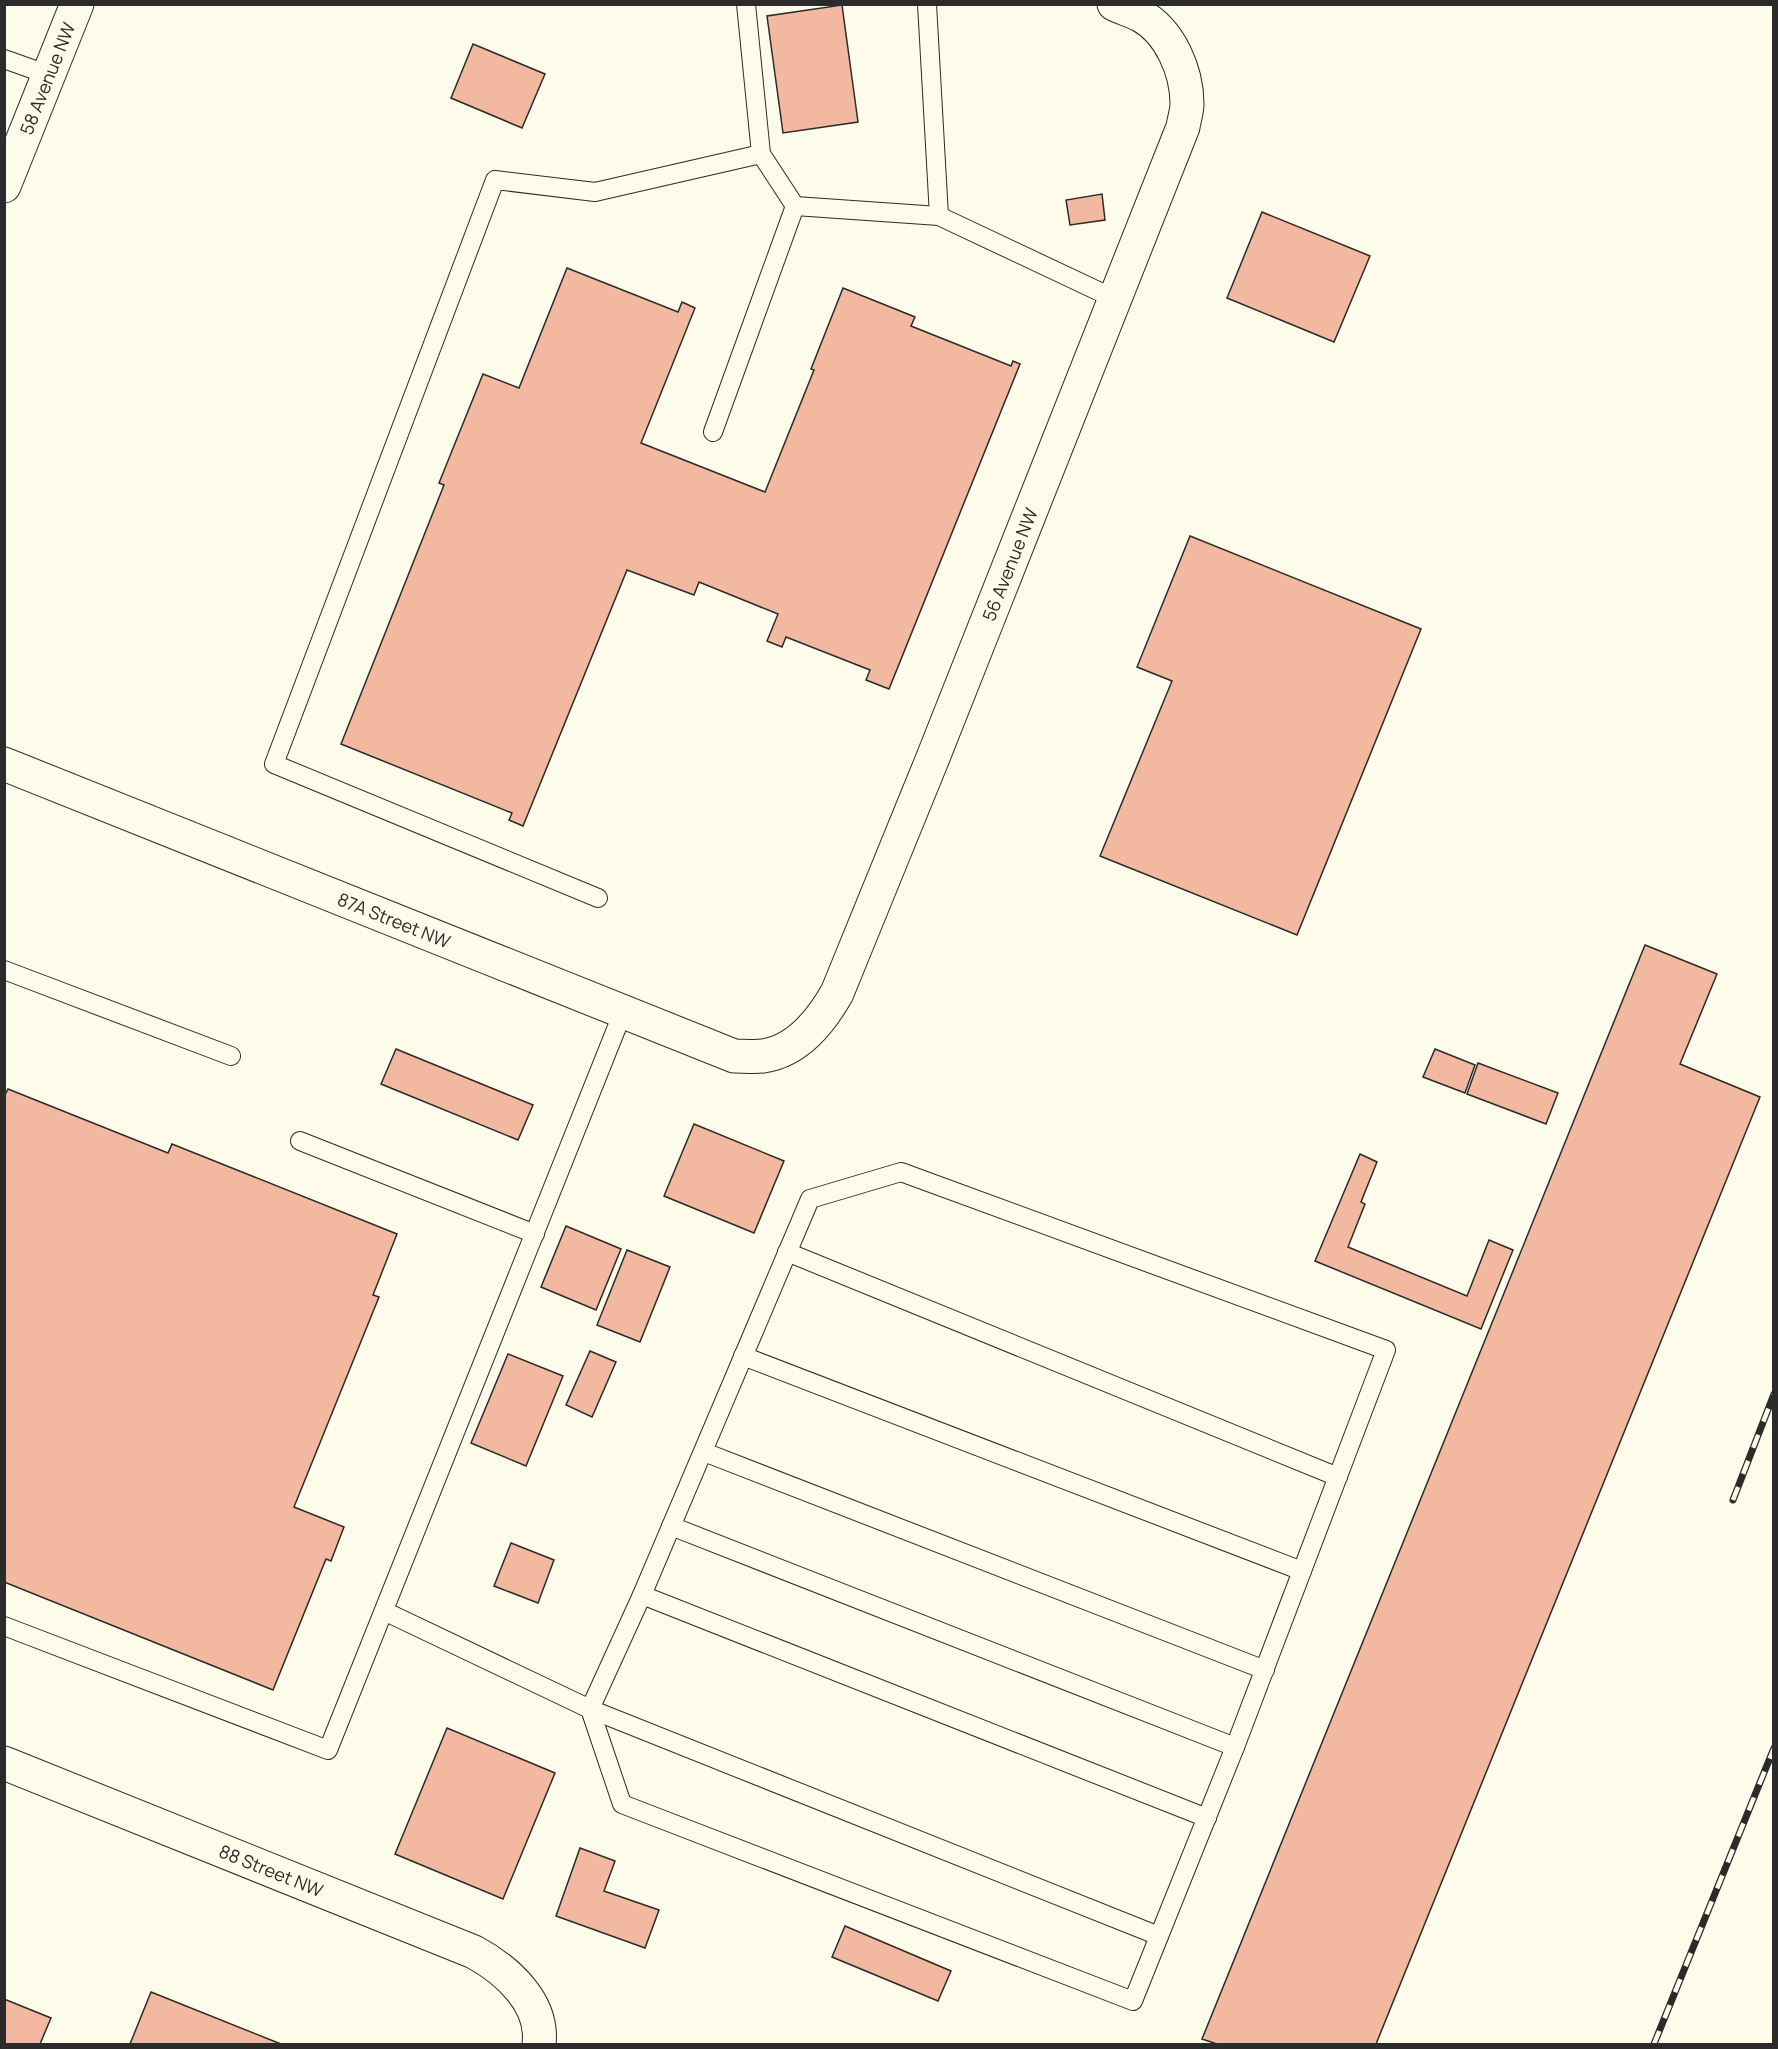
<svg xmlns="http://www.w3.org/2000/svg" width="1778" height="2049" font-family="Manrope,sans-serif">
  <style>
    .building { fill: #f2b8a0; stroke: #2b2b2b; stroke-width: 1.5 }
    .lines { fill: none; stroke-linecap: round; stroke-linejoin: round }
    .lane-casing { stroke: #2b2b2b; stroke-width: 20 }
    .street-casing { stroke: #2b2b2b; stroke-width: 35 }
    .secondary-casing { stroke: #2b2b2b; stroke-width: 35 }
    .lane { stroke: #fdfbea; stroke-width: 18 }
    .street { stroke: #fdfbea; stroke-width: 33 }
    .secondary { stroke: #fdfbea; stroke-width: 33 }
    .rail-casing { stroke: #2b2b2b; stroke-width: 7 }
    .rail { stroke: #fdfbea; stroke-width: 4.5; stroke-dasharray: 14; stroke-linecap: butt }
    .labels { text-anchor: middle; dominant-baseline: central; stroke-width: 4.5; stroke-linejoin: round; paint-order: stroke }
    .street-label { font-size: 18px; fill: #2b2b2b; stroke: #fdfbea }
  </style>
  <rect width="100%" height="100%" fill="#fdfbea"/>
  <g class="building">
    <polygon points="842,5 858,122 783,133 767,16"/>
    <polygon points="473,44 545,74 522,128 451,98"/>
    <polygon points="1102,194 1105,220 1070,225 1066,200"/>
    <polygon points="1262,212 1370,256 1334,342 1227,298"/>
    <polygon points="567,268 678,312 682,302 695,308 641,443 765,492 814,370 811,369 843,288 915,317 911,326 1011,366 1013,361 1020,364 889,689 866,680 870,670 786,637 782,647 767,641 778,614 699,582 694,595 627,570 523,826 509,820 512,813 341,744 444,485 439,483 483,374 519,388"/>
    <polygon points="1190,536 1421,629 1297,935 1100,856 1172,681 1137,667"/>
    <polygon points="1645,945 1717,974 1680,1064 1760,1097 1376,2044 1217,2044 1202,2039"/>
    <polygon points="396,1049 533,1105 518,1140 381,1084"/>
    <polygon points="1435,1049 1475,1065 1465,1093 1423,1077"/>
    <polygon points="1478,1063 1558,1093 1546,1124 1467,1094"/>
    <polygon points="8,1089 168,1153 172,1144 397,1234 373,1295 379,1297 294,1507 344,1527 331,1561 326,1559 273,1690 4,1582 4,1097"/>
    <polygon points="694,1124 784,1161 754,1233 664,1196"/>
    <polygon points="1360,1154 1377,1162 1361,1202 1365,1204 1348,1247 1467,1296 1489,1240 1513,1250 1481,1329 1315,1261"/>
    <polygon points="566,1226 621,1249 596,1310 541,1287"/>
    <polygon points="627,1250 670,1267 640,1342 597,1325"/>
    <polygon points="590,1351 616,1362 592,1417 566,1405"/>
    <polygon points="508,1354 563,1376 526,1466 471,1443"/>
    <polygon points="511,1543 554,1560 538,1603 494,1586"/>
    <polygon points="447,1728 555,1773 503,1899 395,1854"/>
    <polygon points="580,1848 615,1861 604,1891 659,1910 645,1948 556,1916"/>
    <polygon points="845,1926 951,1971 938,2001 832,1957"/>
    <polygon points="151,1992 281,2044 130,2044"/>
    <polygon points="4,1999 51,2018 40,2044 4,2044"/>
  </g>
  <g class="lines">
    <g class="lane-casing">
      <g id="lane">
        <polyline points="746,4 761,154 795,206 939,216 1115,299"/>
        <polyline points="927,4 939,216"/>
        <polyline points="4,59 49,75"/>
        <polyline points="713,432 795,206"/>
        <polyline points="598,898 274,764 495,180 595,192 761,154"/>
        <polyline points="4,970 231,1056"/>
        <polyline points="300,1141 535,1234"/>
        <polyline points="787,1252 1338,1477"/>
        <polyline points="743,1356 1302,1571"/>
        <polyline points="704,1452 1265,1670"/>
        <polyline points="671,1526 1235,1747"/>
        <polyline points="642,1595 1207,1818"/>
        <polyline points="384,1611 590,1709 642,1595 810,1199 901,1172 1386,1350 1235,1747 1133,2001 622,1804 590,1709"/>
        <polyline points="4,1626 328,1750 623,1012"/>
        <polyline points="590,1709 1159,1936"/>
      </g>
    </g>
    <g class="street-casing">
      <g id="street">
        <path id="s1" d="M4,764L734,1056C743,1056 754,1057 763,1056C798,1051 821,1021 837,993L932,760L1183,127C1184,120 1187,111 1187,104C1187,71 1170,31 1140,15C1132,11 1122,8 1114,4"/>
        <path id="s2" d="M4,1763L474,1952C507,1970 544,2003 539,2044"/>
      </g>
    </g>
    <g class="secondary-casing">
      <g id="secondary">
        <path id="s3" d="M4,186L77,4"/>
      </g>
    </g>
    <use href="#lane" class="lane"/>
    <use href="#street" class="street"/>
    <use href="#secondary" class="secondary"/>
    <g class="rail-casing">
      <g id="rail">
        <polyline points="1733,1500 1774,1394"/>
        <polyline points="1654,2044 1774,1748"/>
      </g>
    </g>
    <use href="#rail" class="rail"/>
  </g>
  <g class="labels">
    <g class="street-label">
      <text stroke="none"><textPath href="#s3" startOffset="116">58 Avenue NW</textPath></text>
      <text stroke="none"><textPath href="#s1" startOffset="1378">56 Avenue NW</textPath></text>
      <text stroke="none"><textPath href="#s1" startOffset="420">87A Street NW</textPath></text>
      <text stroke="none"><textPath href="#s2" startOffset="288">88 Street NW</textPath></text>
    </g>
  </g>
  <rect width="1778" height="2049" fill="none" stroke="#2b2b2b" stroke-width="12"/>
</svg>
